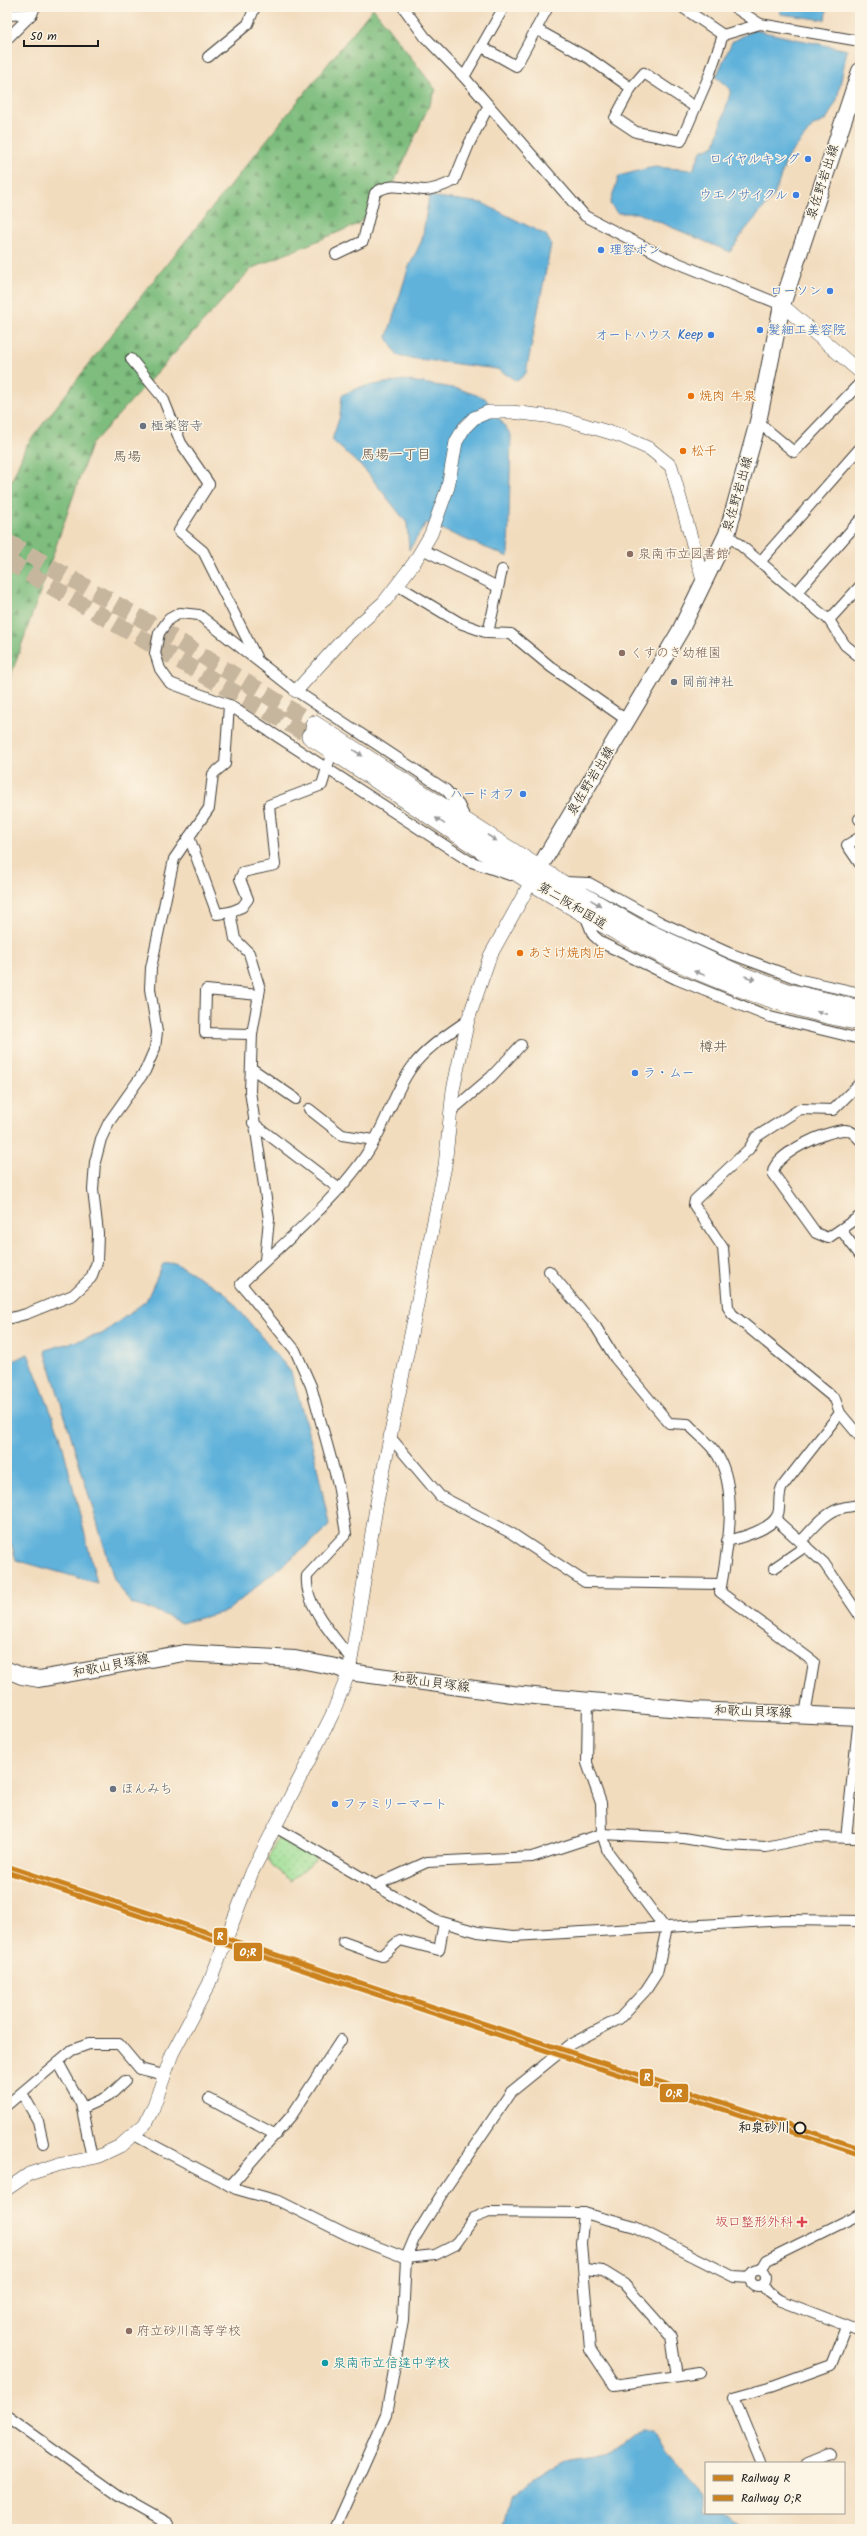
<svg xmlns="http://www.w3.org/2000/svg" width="867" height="2536" font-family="Kalam,'Klee One',sans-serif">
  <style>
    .forest { fill: url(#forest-firs); stroke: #4d6c4d }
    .park { fill: url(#park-dots); stroke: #5c7d58 }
    .water { fill: #60b2db; stroke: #3e677c }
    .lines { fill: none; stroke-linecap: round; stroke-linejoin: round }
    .trunk-tunnel { stroke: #c7b69e; stroke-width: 17; stroke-dasharray: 17 8; stroke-linecap: butt }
    .minor-casing { stroke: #3c3934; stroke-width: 12 }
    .tertiary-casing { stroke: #3c3934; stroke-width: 14 }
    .primary-casing { stroke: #3c3934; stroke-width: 18 }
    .trunk-casing { stroke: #3c3934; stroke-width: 18 }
    .minor { stroke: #fff; stroke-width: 10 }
    .tertiary { stroke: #fff; stroke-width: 13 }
    .primary { stroke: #fff; stroke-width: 16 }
    .trunk { stroke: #fff; stroke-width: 17 }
    .rail-1-casing { stroke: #fcf5e5; stroke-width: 8 }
    .rail-2-casing { stroke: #fcf5e5; stroke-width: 8 }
    .rail-1 { stroke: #cb821e; stroke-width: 5 }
    .rail-2 { stroke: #cb821e; stroke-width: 5 }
    .oneway { fill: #999 }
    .shop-dot { fill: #3f7fe0; stroke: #fcf5e5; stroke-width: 1.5 }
    .food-dot { fill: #e8710a; stroke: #fcf5e5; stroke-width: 1.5 }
    .worship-dot { fill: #6b7280; stroke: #fcf5e5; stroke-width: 1.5 }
    .education-dot { fill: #8d6e63; stroke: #fcf5e5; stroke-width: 1.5 }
    .stop-dot { fill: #fcf5e5; stroke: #1c1c1c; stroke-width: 2 }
    .health-dot { fill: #e0444e; stroke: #fcf5e5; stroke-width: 1.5 }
    .culture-dot { fill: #0f9aa8; stroke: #fcf5e5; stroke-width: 1.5 }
    .labels { text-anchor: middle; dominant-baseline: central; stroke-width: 3; stroke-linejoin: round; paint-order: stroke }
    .shop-label { font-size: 13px; fill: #366cbe; stroke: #fcf5e5; text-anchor: end }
    .street-label { font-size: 13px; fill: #1c1c1c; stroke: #fcf5e5 }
    .food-label { font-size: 13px; fill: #c56008; stroke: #fcf5e5; text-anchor: start }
    .worship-label { font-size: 13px; fill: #5b616d; stroke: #fcf5e5; text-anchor: start }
    .education-label { font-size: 13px; fill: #785e54; stroke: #fcf5e5; text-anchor: start }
    .stop-label { font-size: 13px; font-weight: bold; fill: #1c1c1c; stroke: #fcf5e5; text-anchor: end }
    .health-label { font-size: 13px; fill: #be3a42; stroke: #fcf5e5; text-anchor: end }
    .culture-label { font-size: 13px; fill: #0d838f; stroke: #fcf5e5; text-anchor: start }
    .neighbourhood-label { font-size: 14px; fill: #615449; stroke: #fcf5e5 }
    .line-badge { stroke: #fcf5e5; stroke-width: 1.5 }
    .badge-label { font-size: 11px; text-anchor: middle; font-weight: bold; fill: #fff }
  </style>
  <defs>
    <pattern id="forest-firs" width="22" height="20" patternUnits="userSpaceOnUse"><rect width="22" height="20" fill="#7ebd7e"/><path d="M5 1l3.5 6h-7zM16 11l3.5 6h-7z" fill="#696"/></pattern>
    <pattern id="park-dots" width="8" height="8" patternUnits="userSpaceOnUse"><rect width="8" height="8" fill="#9dde94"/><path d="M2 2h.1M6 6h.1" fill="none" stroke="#87be7f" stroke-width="1.8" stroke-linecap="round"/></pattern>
  </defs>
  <rect width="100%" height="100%" fill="#fcf5e5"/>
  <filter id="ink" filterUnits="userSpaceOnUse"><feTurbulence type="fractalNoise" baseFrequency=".025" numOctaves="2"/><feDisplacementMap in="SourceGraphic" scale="8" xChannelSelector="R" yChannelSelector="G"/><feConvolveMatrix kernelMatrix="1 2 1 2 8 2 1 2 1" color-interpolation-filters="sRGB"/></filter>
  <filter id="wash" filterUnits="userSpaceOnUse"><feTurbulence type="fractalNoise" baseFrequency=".012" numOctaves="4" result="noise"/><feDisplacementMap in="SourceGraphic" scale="16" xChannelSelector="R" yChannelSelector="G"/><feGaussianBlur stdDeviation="0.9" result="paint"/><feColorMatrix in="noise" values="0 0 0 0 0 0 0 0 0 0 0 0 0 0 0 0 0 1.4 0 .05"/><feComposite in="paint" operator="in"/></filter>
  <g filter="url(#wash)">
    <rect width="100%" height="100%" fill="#f2dcbe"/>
    <polygon class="forest" points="373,8 436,90 392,187 358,224 252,268 91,445 9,681 7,680 7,492 26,446 146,290"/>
    <polygon class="park" points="284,1837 317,1858 291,1881 271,1865 268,1859 277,1839"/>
    <g class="water">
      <polygon points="779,7 827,7 825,20 781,14"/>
      <polygon points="754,30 847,50 837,100 826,120 813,126 787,158 774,196 745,230 730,252 638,213 617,213 610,204 619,176 653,167 693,170 701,151 715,145 731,90 716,77 732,42"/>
      <polygon points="429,196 482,203 546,235 551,244 526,373 517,381 497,369 402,357 397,355 387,337 408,269 422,240"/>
      <polygon points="404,380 459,389 485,398 511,435 508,557 426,523 409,550 407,523 366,471 332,440 340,416 342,395 361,387"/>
      <polygon points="175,1263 224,1292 291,1372 314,1452 329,1524 322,1533 227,1611 181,1623 156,1611 131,1604 114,1579 45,1350 102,1334 146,1301 163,1264"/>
      <polygon points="28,1354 60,1435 97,1583 16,1560 11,1543 7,1542 7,1362 10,1363"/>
      <polygon points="641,2431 652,2431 664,2452 706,2499 706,2513 723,2513 741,2529 504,2529 512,2496 568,2461 606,2454 619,2448"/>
    </g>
  </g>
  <g filter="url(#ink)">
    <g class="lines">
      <g class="trunk-tunnel">
        <polyline points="7,542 149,623 314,724"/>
        <polyline points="7,561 310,736"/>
      </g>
      <g class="minor-casing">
        <g id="minor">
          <polyline points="403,7 425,37 464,77 585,216 668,259 782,305"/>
          <polyline points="682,7 723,35"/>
          <polyline points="734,7 760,24"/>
          <polyline points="7,15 32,14"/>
          <polyline points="536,29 590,59 631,88"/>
          <polyline points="7,39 32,14 35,7"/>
          <polyline points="482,47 516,66 548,7"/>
          <polyline points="208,57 248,24 255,7"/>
          <polyline points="464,77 504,7"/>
          <polyline points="695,107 644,73 631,88 615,118 636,132 681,141 709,76 723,35 760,24 860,41"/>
          <path d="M336,254L363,241L375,193C392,181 405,189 424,190C435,190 445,185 454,181L469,144L488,107"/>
          <polyline points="131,359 163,398 181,443 209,484 179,531 203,551 256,657"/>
          <polyline points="758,422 794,452 860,383"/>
          <polyline points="727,534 829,620 845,645 860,657"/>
          <polyline points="422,549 498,587"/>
          <polyline points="760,562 860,448"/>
          <polyline points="397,585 460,623 488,633 511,634 551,667 628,721"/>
          <polyline points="797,592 860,520"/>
          <polyline points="829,620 860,586"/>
          <polyline points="488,633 502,570"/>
          <polyline points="859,819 860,820"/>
          <polyline points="466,820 459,805 446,790 296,691 199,615 180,613 169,619 159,633 155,653 160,669 170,683 229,705 469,861 510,875"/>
          <polyline points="189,837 217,914 230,912 235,939 249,953 260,989 252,1034 250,1091 269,1219 265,1260"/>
          <polyline points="860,837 847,845 860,864"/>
          <polyline points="564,882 589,883 660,922 729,953 801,980 860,993"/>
          <polyline points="230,912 242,907 248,899 240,879 243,872 275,865 269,805 322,785 330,758"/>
          <polyline points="585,915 593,935 602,943 676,979 770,1017 860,1039"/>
          <polyline points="252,1034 205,1033 206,990 259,995"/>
          <polyline points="251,1068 296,1099"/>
          <polyline points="309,1109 342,1135 374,1140"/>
          <polyline points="450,1112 491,1077 521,1045"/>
          <polyline points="253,1123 338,1188"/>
          <path d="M860,1140C856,1136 852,1130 845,1130C828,1130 773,1154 773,1173L816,1233L828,1238L860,1216"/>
          <polyline points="841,1230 860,1255"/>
          <path d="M549,1271L596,1327L615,1358L669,1423L688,1424C697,1434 711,1444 718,1456C739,1492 727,1553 720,1592L814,1662L805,1715"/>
          <polyline points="7,1319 26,1314 73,1295 91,1278 97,1262 98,1233 93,1190 95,1162 101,1139 109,1122 145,1071 155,1048 157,1032 150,989 151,968 174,859 209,808 213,774 225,764 229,705"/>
          <polyline points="840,1413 860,1437"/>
          <polyline points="391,1438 440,1496 511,1533 585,1582 721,1584"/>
          <polyline points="775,1519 824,1563 860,1616"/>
          <path d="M727,1541C740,1538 773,1529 778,1514C781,1505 777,1498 782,1487L840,1413L835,1399L732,1314L728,1307L723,1248L694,1205L695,1200L749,1149L756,1137L800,1109L833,1110L860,1083"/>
          <path d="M801,1541C813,1529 825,1512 842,1508C849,1506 853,1507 860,1504"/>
          <polyline points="774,1568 806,1546"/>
          <path d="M351,1659C334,1636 304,1606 307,1576L346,1534L338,1484L311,1386L295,1350L241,1284C281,1245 340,1197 369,1150C386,1124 394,1092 412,1067C427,1047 448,1034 468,1020"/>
          <polyline points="588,1699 587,1763 601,1803 602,1834 608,1852 664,1927"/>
          <polyline points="275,1827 435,1920 478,1932 514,1936 785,1920 860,1921"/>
          <polyline points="846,1838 859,1717"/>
          <polyline points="374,1886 427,1862 532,1857 602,1834 683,1838 725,1845 766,1847 812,1837 860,1838"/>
          <polyline points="343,1942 382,1956 400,1940 439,1950 444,1923"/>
          <polyline points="58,2062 81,2104 92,2158"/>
          <polyline points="22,2093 38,2121 43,2143"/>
          <polyline points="209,2099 276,2135"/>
          <polyline points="7,2105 72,2050 89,2044 119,2044 140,2069 164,2075"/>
          <polyline points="82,2108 109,2096 125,2081"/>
          <polyline points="134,2135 236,2189 279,2201 347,2235 406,2258 435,2255 455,2245 474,2218 489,2212 584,2213 635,2227 734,2277 750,2278"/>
          <polyline points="230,2186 292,2115 341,2040"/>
          <polyline points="584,2213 581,2243 590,2349 614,2385 700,2373"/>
          <polyline points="585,2269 603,2271 624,2284 671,2337 677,2376"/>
          <circle cx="758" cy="2278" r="8"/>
          <polyline points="761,2270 767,2260 860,2214"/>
          <polyline points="763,2286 769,2293 779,2300 860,2331"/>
          <polyline points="7,2416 121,2497 167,2523"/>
          <polyline points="761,2463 734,2397 770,2387 831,2365 846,2327"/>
          <polyline points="807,2463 829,2454"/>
          <polyline points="335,2529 386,2415 403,2320 406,2258 414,2239 443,2192 511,2092 569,2045 619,2019 646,1990 657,1973 667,1927"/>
        </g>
      </g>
      <g class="tertiary-casing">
        <g id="tertiary">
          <polyline points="782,305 860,372"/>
          <polyline points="296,691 346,636 384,602 414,563 431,534 448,487 456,442 464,428 474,418 488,412 512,412 562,418 621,436 650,449 671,466 704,584"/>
          <polyline points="7,2189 29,2174 57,2165 97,2157 120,2146 145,2124 153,2108 172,2054 209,1984 252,1872 332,1715 349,1672 377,1502 445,1166 453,1090 468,1020 490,956 531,882"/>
        </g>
      </g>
      <g class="primary-casing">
        <g id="primary">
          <polyline points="532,880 680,631 727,534 758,422 782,305 860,71"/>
          <polyline points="7,1670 22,1676 39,1679 184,1653 295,1659 336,1667 349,1672 512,1694 692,1710 860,1717"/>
        </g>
      </g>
      <g class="trunk-casing">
        <g id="trunk">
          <polyline points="314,724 560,882 637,927 744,976 788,992 860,1009"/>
          <path d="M310,736C483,848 652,983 860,1022"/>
        </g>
      </g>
      <use href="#minor" class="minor"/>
      <use href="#tertiary" class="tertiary"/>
      <use href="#primary" class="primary"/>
      <use href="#trunk" class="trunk"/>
      <g class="rail-1-casing">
        <polyline id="rail-1" points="7,1866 860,2148"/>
      </g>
      <g class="rail-2-casing">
        <polyline id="rail-2" points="7,1872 858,2154"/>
      </g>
      <use href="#rail-1" class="rail-1"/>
      <use href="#rail-2" class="rail-2"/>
    </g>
    <defs><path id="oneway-solid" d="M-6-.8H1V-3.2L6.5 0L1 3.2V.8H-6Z"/></defs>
    <g class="oneway">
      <use href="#oneway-solid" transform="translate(358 753) rotate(33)"/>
      <use href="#oneway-solid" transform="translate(440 821) rotate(-146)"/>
      <use href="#oneway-solid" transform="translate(492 838) rotate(33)"/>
      <use href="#oneway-solid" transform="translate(596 903) rotate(31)"/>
      <use href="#oneway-solid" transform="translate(699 973) rotate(-159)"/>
      <use href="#oneway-solid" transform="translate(750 978) rotate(19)"/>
      <use href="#oneway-solid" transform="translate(822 1013) rotate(-165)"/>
    </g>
  </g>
  <g class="shop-dot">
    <circle cx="808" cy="159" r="4"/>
    <circle cx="796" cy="195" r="4"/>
    <circle cx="601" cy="250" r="4"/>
    <circle cx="830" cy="291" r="4"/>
    <circle cx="760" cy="330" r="4"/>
    <circle cx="711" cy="335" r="4"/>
    <circle cx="523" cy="794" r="4"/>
    <circle cx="635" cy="1073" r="4"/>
    <circle cx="335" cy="1804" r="4"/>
  </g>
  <g class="food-dot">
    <circle cx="691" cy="396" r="4"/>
    <circle cx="683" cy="451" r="4"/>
    <circle cx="520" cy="953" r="4"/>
  </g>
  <g class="worship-dot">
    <circle cx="143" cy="426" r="4"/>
    <circle cx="674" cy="682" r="4"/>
    <circle cx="113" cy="1789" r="4"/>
  </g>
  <g class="education-dot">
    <circle cx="630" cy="554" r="4"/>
    <circle cx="622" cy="653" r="4"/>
    <circle cx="129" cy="2331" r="4"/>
  </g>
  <circle class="stop-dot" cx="800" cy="2128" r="5.5"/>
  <path class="health-dot" d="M800 2216h4v4h4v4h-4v4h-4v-4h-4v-4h4z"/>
  <circle class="culture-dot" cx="325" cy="2363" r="4"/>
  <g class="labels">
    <g class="shop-label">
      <text x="800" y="159">ロイヤルキング</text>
      <text x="788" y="195">ウエノサイクル</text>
      <text x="609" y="250" text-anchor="start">理容ボン</text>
      <text x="822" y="291">ローソン</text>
      <text x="768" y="330" text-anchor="start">髪細工美容院</text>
      <text x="703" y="335">オートハウス Keep</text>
      <text x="515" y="794">ハードオフ</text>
      <text x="643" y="1073" text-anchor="start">ラ・ムー</text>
      <text x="343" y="1804" text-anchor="start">ファミリーマート</text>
    </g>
    <g class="street-label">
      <text transform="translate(823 182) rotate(-72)">泉佐野岩出線</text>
      <text transform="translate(738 494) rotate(-74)">泉佐野岩出線</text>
      <text transform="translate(591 781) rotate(-59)">泉佐野岩出線</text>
      <text transform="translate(572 906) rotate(31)">第二阪和国道</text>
      <text transform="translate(111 1666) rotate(-11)">和歌山貝塚線</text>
      <text transform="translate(431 1683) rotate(7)">和歌山貝塚線</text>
      <text transform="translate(753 1712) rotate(2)">和歌山貝塚線</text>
    </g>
    <g class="food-label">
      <text x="699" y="396">焼肉 牛泉</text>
      <text x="691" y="451">松千</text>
      <text x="528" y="953">あさけ焼肉店</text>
    </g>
    <g class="worship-label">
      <text x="151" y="426">極楽密寺</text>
      <text x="682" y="682">岡前神社</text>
      <text x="121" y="1789">ほんみち</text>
    </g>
    <g class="education-label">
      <text x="638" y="554">泉南市立図書館</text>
      <text x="630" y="653">くすのき幼稚園</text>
      <text x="137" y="2331">府立砂川高等学校</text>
    </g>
    <g class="stop-label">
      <text x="790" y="2128">和泉砂川</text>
    </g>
    <g class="health-label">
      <text x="793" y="2222">坂口整形外科</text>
    </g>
    <g class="culture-label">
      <text x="333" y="2363">泉南市立信達中学校</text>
    </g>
    <g class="neighbourhood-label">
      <text x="396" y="455">馬場一丁目</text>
      <text x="127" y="457">馬場</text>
      <text x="713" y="1047">樽井</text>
    </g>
  </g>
  <g class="line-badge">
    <rect x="213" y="1927" width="15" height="19" rx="4" fill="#cb821e"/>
    <rect x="233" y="1942" width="30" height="20" rx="4" fill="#cb821e"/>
    <rect x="639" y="2068" width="15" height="19" rx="4" fill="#cb821e"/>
    <rect x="659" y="2083" width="30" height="20" rx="4" fill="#cb821e"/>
  </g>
  <g class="badge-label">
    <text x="220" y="1940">R</text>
    <text x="248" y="1956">O;R</text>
    <text x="647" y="2081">R</text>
    <text x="674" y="2097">O;R</text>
  </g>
  <rect width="867" height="2536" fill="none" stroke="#fcf5e5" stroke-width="24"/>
  <rect x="705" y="2462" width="140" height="52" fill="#fcf5e5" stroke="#a29e95"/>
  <rect x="713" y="2475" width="20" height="6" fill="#cb821e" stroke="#a29e95"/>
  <text x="741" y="2482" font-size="12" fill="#1c1c1c">Railway R</text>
  <rect x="713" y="2495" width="20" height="6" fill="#cb821e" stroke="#a29e95"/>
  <text x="741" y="2502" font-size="12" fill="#1c1c1c">Railway O;R</text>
  <path d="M24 40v6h74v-6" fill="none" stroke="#1c1c1c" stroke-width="2"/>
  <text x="30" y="40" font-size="12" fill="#1c1c1c" stroke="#fcf5e5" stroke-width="3" paint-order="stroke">50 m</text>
</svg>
